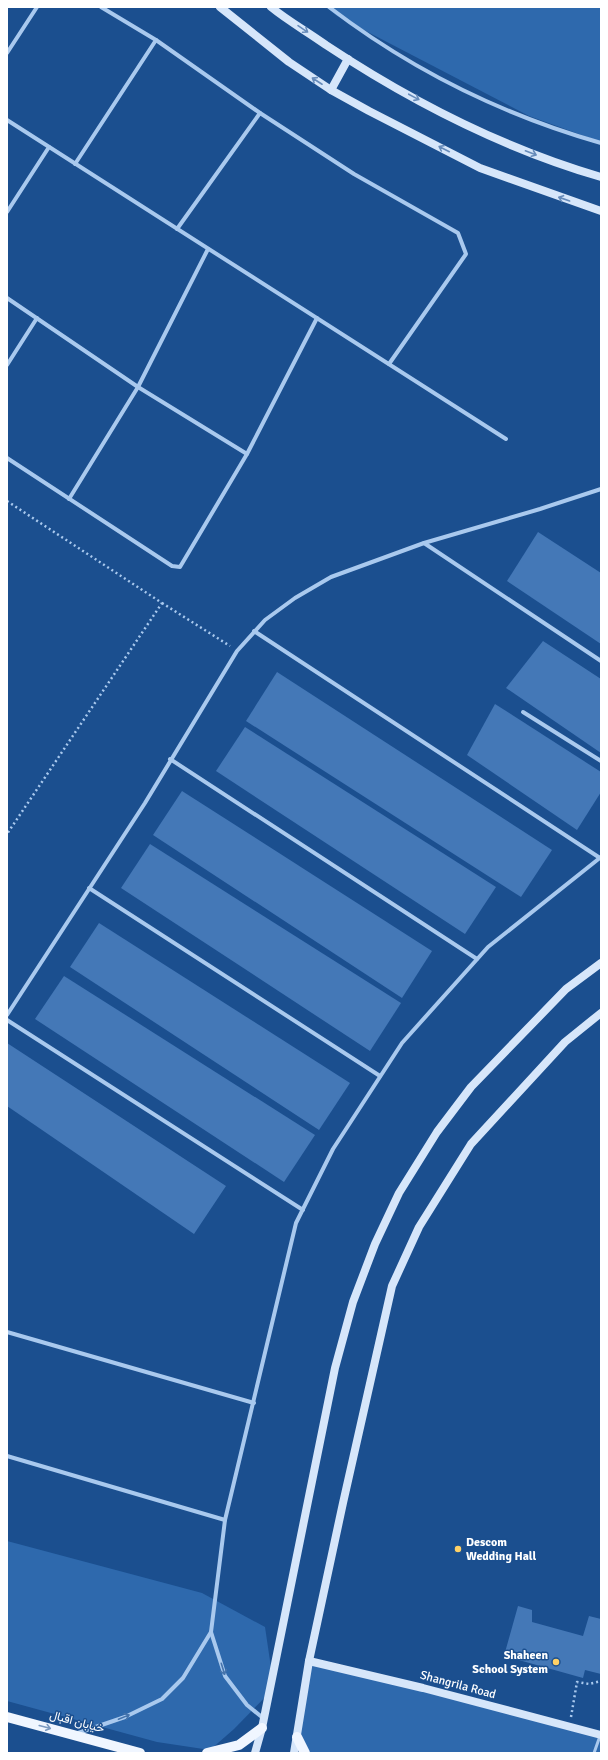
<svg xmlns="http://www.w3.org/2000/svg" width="608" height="1760" font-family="Signika,Vazirmatn,sans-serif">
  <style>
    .green { fill: #2e69ad }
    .building { fill: #4478b7 }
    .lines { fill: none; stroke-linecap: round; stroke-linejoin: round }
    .path { stroke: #a9c9ee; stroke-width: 2.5; stroke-dasharray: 2 3; stroke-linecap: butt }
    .lane { stroke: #a9c9ee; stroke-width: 3 }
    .street { stroke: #a9c9ee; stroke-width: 4 }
    .secondary { stroke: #d6e6fa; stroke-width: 8 }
    .primary { stroke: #f0f6ff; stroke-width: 10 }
    .oneway { stroke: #668bba }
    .oneway2 { stroke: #4674ac }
    .oneway3 { stroke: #7b9ac1 }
    .poi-dot { fill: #ffd166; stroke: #1b4f8f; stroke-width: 1.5 }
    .labels { text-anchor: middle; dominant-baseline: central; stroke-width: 3; stroke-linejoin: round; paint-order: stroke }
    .poi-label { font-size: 12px; font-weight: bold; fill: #fff; stroke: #1b4f8f; text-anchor: start }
    .street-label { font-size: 12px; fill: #fff; stroke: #1b4f8f }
  </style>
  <rect width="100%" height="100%" fill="#1b4f8f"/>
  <g class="green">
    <polygon points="326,7 601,7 601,142 529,116 337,16"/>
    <polygon points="7,1541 202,1593 265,1627 274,1688 234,1729 210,1750 157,1742 7,1701"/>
    <polygon points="309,1661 601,1737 601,1753 305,1753 297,1737"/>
  </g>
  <g class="building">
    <polygon points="538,532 601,573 601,644 507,581"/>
    <polygon points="543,641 601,679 601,753 506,688"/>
    <polygon points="277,672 552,850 521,897 246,721"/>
    <polygon points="495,704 601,772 601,792 577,830 467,755"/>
    <polygon points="245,727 496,887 465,934 216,771"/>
    <polygon points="182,791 432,951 402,998 153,835"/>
    <polygon points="150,844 401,1003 370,1051 121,888"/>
    <polygon points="99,923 350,1083 319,1130 70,967"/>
    <polygon points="64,976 315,1135 284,1182 35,1019"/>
    <polygon points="7,1043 226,1186 194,1234 7,1106"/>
    <polygon points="518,1606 532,1610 532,1622 583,1636 589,1616 601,1619 601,1674 585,1670 583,1678 504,1656"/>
  </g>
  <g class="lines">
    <g class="path">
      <polyline points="7,501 162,603 7,834"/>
      <polyline points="162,603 230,646"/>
      <polyline points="571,1717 577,1682 589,1684 601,1681"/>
    </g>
    <polyline class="lane" points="594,1753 600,1736"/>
    <g class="street">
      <polyline points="101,7 156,40 260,113 354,174 458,233 466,254 389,364"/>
      <path d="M329,7C410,69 503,115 601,143"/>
      <polyline points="7,53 37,7"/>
      <polyline points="7,120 506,439"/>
      <polyline points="75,164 156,40"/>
      <polyline points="7,212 49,147"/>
      <polyline points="177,229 260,113"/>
      <polyline points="7,298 138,387 247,454"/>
      <polyline points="7,365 37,318"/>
      <polyline points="7,458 172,566 180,567 247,454 317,318"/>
      <polyline points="69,499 138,387 208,249"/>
      <polyline points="424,543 601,661"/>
      <polyline points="254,631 600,858"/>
      <polyline points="523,712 601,761"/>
      <polyline points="170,759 477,959"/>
      <polyline points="89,888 380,1076"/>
      <polyline points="7,1015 145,803 237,651 265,620 295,598 331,577 424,543 540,509 601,489"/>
      <polyline points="7,1020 303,1210"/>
      <polyline points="7,1332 254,1403"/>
      <polyline points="7,1456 225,1520"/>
      <polyline points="263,1718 247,1705 225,1676 211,1632 225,1520 296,1223 333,1149 402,1043 488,947 601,857"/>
      <polyline points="78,1733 125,1717 162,1699 183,1678 211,1632"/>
    </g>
    <g class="secondary">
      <polyline points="220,7 289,62 331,90 369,111 480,168 601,211"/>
      <path d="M271,7C288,21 308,32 326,45C409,100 505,149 601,177"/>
      <polyline points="331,90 348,59"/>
      <polyline points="309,1661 423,1688 601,1735"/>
      <polyline points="255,1753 262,1728 335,1368 353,1302 375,1244 399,1193 437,1132 471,1087 566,989 601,963"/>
      <polyline points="294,1753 309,1661 343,1503 392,1286 419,1227 471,1144 565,1042 601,1013"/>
    </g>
    <g class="primary">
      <polyline points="7,1717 140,1753"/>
      <polyline points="297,1737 305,1753"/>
      <polyline points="207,1753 239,1745 262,1728"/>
    </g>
  </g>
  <defs><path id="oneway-shaft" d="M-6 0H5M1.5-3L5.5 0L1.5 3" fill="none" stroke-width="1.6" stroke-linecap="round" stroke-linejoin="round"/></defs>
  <g class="oneway">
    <use href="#oneway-shaft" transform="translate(303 29) rotate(34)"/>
    <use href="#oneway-shaft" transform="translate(317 81) rotate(-147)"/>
    <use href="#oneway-shaft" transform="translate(414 97) rotate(28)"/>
    <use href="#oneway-shaft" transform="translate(444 149) rotate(-153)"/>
    <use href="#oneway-shaft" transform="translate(531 153) rotate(21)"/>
    <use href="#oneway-shaft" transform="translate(564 199) rotate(-161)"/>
  </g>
  <g class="oneway2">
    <use href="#oneway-shaft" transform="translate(223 1669) rotate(73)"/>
    <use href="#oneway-shaft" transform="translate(124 1717) rotate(-22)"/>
  </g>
  <use class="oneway3" href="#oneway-shaft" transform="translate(45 1727) rotate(15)"/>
  <g class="poi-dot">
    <circle cx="458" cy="1549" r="4"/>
    <circle cx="556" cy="1662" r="4"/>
  </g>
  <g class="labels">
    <g class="poi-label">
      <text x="466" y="1542">Descom<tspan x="466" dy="14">Wedding Hall</tspan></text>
      <text x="548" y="1655" text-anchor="end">Shaheen<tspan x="548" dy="14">School System</tspan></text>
    </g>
    <g class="street-label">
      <text transform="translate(458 1685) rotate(15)">Shangrila Road</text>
      <text transform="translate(77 1722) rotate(15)">خیابان اقبال</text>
    </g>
  </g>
  <rect width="608" height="1760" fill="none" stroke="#ffffff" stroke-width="16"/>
</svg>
